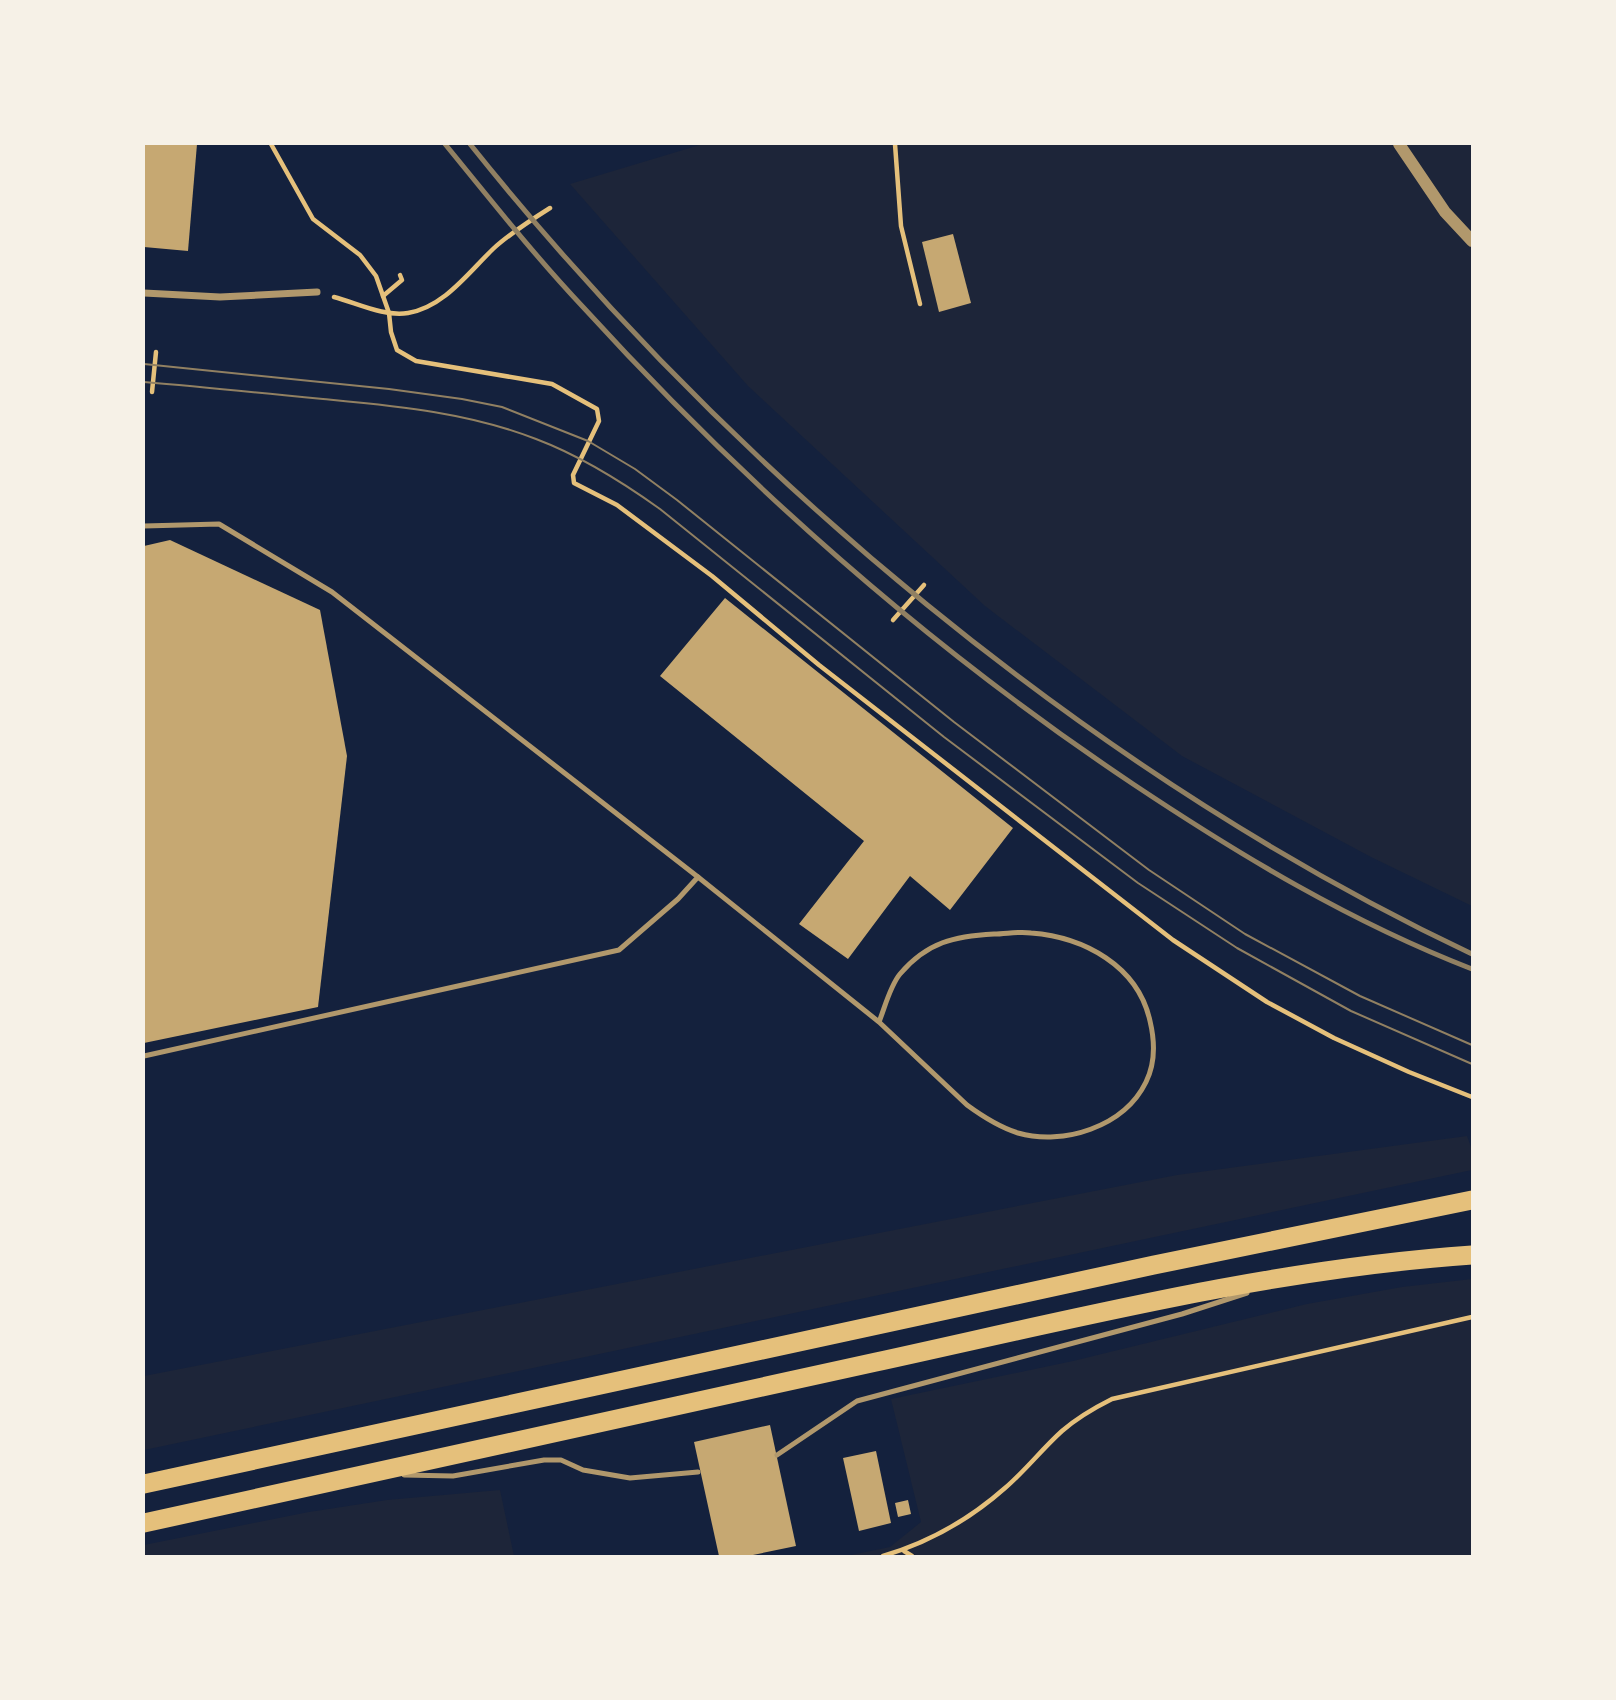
<svg xmlns="http://www.w3.org/2000/svg" width="1616" height="1700" font-family="'Alegreya Sans',sans-serif">
  <style>
    .green { fill: #1d2539 }
    .building { fill: #c6a872 }
    .lines { fill: none; stroke-linecap: round; stroke-linejoin: round }
    .path { stroke: #e5c07b; stroke-width: 4.5 }
    .service { stroke: #b1986c; stroke-width: 5 }
    .minor { stroke: #b1986c; stroke-width: 7 }
    .tertiary { stroke: #b1986c; stroke-width: 12 }
    .trunk { stroke: #e5c07b; stroke-width: 19 }
    .tram { stroke: #918062; stroke-width: 2 }
    .rail { stroke: #918062; stroke-width: 5 }
  </style>
  <rect width="100%" height="100%" fill="#14213d"/>
  <g class="green">
    <polygon points="703,144 1472,144 1472,906 1371,857 1182,756 985,606 748,386 570,184"/>
    <polygon points="1467,1136 1472,1150 1472,1170 144,1450 144,1376 1177,1175"/>
    <polygon points="1472,1279 1472,1556 846,1556 890,1547 921,1522 891,1399 1073,1361 1307,1304 1402,1287"/>
    <polygon points="500,1490 514,1556 144,1556 144,1545 309,1512 387,1500"/>
  </g>
  <g class="building">
    <polygon points="144,144 197,144 188,251 144,247"/>
    <polygon points="953,234 971,303 939,312 922,242"/>
    <polygon points="170,540 320,610 347,756 318,1007 144,1043 144,546"/>
    <polygon points="725,598 1013,828 950,910 910,876 848,959 799,924 864,841 660,676"/>
    <polygon points="770,1425 796,1546 748,1556 719,1556 694,1442"/>
    <polygon points="876,1451 891,1523 859,1531 843,1458"/>
    <polygon points="908,1500 911,1514 898,1517 895,1503"/>
  </g>
  <g class="lines">
    <g class="path">
      <polyline points="271,144 313,219 360,255 376,276 389,313 391,332 397,350 416,361 552,384 597,409 599,421 573,475 574,483 617,505 712,576 819,665 1173,940 1267,1002 1334,1038 1409,1072 1472,1097"/>
      <polyline points="895,144 901,226 920,304"/>
      <polyline points="383,296 402,280 400,275"/>
      <path d="M334,297C357,303 384,317 408,313C444,307 468,273 493,249C509,234 531,220 550,208"/>
      <polyline points="152,392 156,352"/>
      <polyline points="893,620 924,585"/>
      <polyline points="904,1551 912,1556"/>
      <path d="M883,1556C927,1543 970,1519 1005,1488C1025,1471 1042,1449 1062,1431C1077,1418 1094,1408 1112,1399L1472,1317"/>
    </g>
    <g class="service">
      <polyline points="144,526 219,524 332,592 698,877 678,899 619,950 144,1056"/>
      <path d="M698,877L879,1022L967,1105C982,1116 999,1127 1018,1133C1063,1146 1124,1127 1146,1082C1156,1062 1155,1042 1150,1021C1138,966 1084,937 1031,933C1019,931 1006,934 994,934C955,936 927,942 900,974C890,986 885,1007 879,1022"/>
      <polyline points="777,1455 857,1401 1182,1314 1247,1293"/>
      <polyline points="404,1475 453,1476 544,1460 561,1460 583,1470 630,1478 698,1472"/>
    </g>
    <polyline class="minor" points="144,293 220,297 317,292"/>
    <polyline class="tertiary" points="1399,144 1445,212 1472,241"/>
    <g class="trunk">
      <polyline points="144,1484 1154,1265 1472,1200"/>
      <path d="M144,1523C388,1470 632,1417 876,1362C1073,1319 1270,1269 1472,1255"/>
    </g>
    <g class="tram">
      <polyline points="144,364 389,389 462,399 502,407 588,441 635,469 677,500 954,722 1149,870 1245,934 1360,996 1472,1045"/>
      <path d="M144,382C203,387 263,393 323,399C396,406 467,412 536,439C581,456 621,481 660,509L944,737L1138,883L1237,948L1351,1011L1472,1064"/>
    </g>
    <g class="rail">
      <path d="M445,144C490,199 534,255 583,307C747,487 930,648 1133,784C1241,856 1351,922 1472,969"/>
      <path d="M470,144C733,473 1091,773 1472,954"/>
    </g>
  </g>
  <rect width="1616" height="1700" fill="none" stroke="#f6f1e7" stroke-width="290"/>
</svg>
